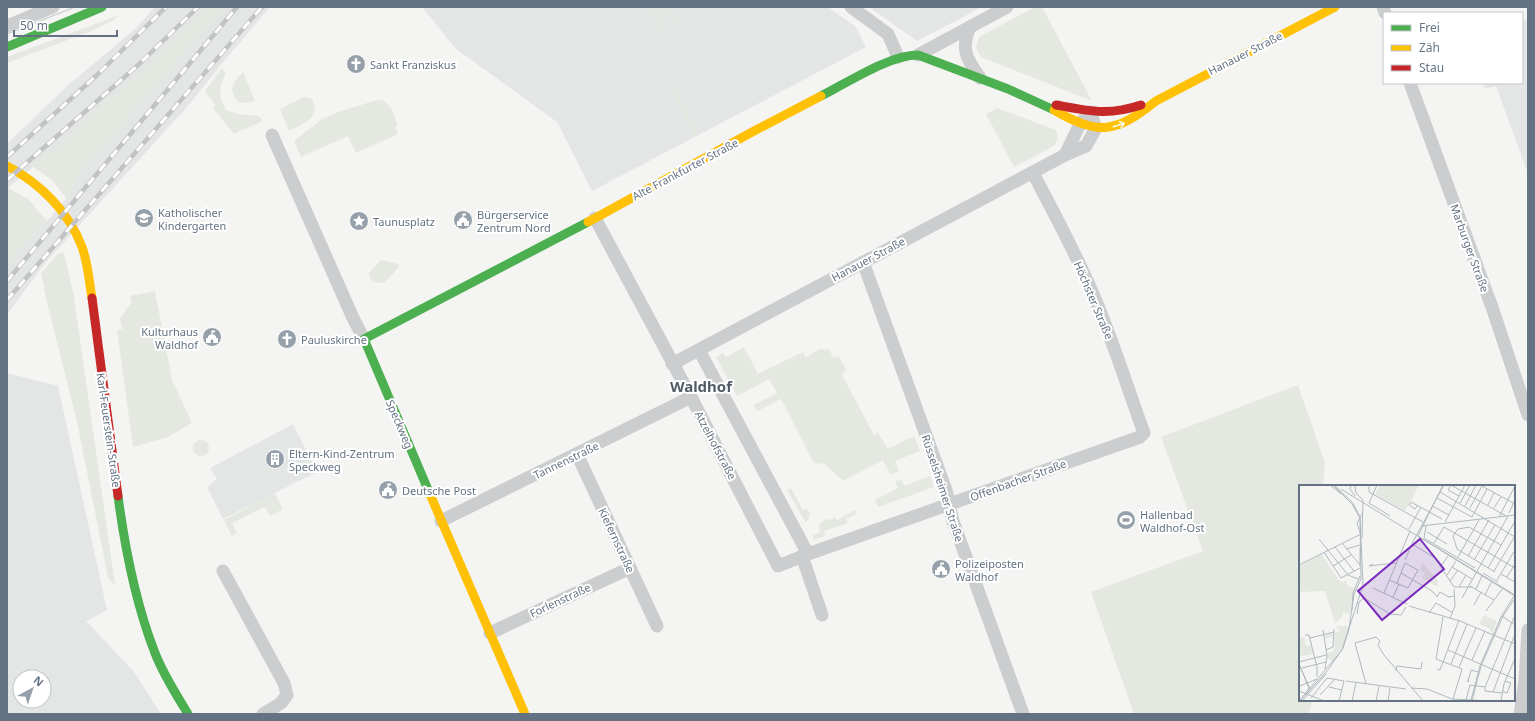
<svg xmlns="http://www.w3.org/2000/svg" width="1535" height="721" font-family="'Noto Sans',sans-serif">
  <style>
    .built { fill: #e4e6e5; fill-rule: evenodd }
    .green { fill: #e4e8e1 }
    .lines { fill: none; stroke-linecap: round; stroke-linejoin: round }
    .street { stroke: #cccdce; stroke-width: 13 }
    .fast { stroke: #4caf50; stroke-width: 9 }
    .slow { stroke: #ffc107; stroke-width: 9 }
    .jam { stroke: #c62828; stroke-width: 9 }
    .tram { stroke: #c2c3c4; stroke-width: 1 }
    .rail-casing { stroke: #c2c3c4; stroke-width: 4.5 }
    .rail { stroke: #fff; stroke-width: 3; stroke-dasharray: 9; stroke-linecap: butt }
    .oneway { stroke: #f6fbf6 }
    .labels { text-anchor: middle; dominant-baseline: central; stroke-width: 4; stroke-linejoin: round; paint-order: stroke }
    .street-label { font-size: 11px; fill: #647383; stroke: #fff }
    .poi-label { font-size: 11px; fill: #647383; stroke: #fff; text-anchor: start }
    .district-label { font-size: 15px; font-weight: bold; fill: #525d68; stroke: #fff }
    .inset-road { fill: none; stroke: #b1b9bf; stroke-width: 1 }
    .view { fill: #7b2cbf; fill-opacity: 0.15; stroke: #7b2cbf; stroke-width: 2 }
    .inset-edge { fill: none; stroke: #647383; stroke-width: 2 }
  </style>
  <rect width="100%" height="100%" fill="#f4f5f3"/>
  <g class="built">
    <polygon points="155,7 208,7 155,59 89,119 7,189 7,144 66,87 135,29"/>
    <polygon points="224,7 270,7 220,66 187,107 46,262 7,315 7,264 47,221 73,191 74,180"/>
    <polygon points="422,7 828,7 856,27 866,47 592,191 557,122 455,48"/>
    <polygon points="869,7 982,7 917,41"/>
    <polygon points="1528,19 1528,174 1496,86 1485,89 1483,83 1522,83 1522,21"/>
    <path d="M7,373L58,386L107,610L86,621L134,672L161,714H7ZM20,677H44V701H20Z"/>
    <polygon points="293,424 317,472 223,519 207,487 217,479 210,468"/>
  </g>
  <g class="green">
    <path d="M208,7H224L74,180L73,191L67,199L52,180L33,167C94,115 151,62 208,7Z"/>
    <polygon points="646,7 651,7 661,15 667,8 682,20 682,22 675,26 668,12 660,17 667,30 665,31 655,23 659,17"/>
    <polygon points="1035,7 1042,7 1092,101 981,57 976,48 979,37"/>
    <polygon points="119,15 112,21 89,32 7,63 7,57"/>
    <path d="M222,68L226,73C219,89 218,94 226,110L238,114L259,116L262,120L261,122L234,134L213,108L215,105L205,91Z"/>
    <path d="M243,72L255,101L246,103L238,102C228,88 232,84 243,72Z"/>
    <polygon points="676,89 699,133 694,135 671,91"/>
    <path d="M304,97L312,99C322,118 303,124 289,131L280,109Z"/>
    <path d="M377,100C391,99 393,114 398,125L395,126L398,134L356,153L348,136L301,157L294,141L322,119L338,112Z"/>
    <polygon points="997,108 1056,130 1058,138 1054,146 1014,167 986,114"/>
    <polygon points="8,188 28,199 47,221 7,264 7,189"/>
    <polygon points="64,252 74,297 115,584 111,582 108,577 77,422 47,303 41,273 58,254"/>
    <path d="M381,260L398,264L399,267L384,283C373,282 372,284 369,273Z"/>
    <polygon points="155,291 172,380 192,423 168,437 133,447 117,330 122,329 120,318 132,302 130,296"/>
    <polygon points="744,347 758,374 803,352 806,357 820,349 830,350 833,358 839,356 846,369 842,375 874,435 878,433 888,449 914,436 920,451 895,461 899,471 891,475 883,460 843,481 825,464 814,463 781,399 757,411 754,405 777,393 769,379 737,396 716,357 723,353 726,357"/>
    <polygon points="1298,385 1325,463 1323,486 1300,486 1300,700 1312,700 1309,714 1134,714 1091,592 1203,551 1161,437"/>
    <circle cx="201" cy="448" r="8"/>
    <polygon points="930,476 934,487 878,507 875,500 898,488 895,481 902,480 904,486"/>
    <polygon points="791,488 803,510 807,508 810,514 808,520 805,522 787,490"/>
    <polygon points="275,493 283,509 270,516 265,507 232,523 237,533 232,536 224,520"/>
    <polygon points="855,510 857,514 846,519 848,523 824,531 825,536 814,540 812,536 820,532 819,525 825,519 830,520 835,517 837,520"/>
  </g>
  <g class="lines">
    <g class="street">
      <polyline points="851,7 888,34 898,57"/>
      <polyline points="1383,7 1385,13"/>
      <polyline points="7,26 53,7"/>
      <path d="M970,27C960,50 967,59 980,78"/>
      <polyline points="918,55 1007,7"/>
      <polyline points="1410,83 1493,310 1528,415"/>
      <polyline points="272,135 353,318 364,339"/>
      <path d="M595,218L691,397L778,566L808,554L1140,437L1144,433C1128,389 1114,344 1096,301C1078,257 1055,215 1033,173"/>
      <polyline points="863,262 946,490 953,521 1023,714"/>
      <polyline points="699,350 808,554"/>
      <polyline points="672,364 1065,155 1086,146 1096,128 1090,112 1080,124 1065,155"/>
      <polyline points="577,454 657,626"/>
      <polyline points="441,521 691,397"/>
      <polyline points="802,556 822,615"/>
      <polyline points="223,571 284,683 287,695 281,703 263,714"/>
      <polyline points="490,633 630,568"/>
      <polyline points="1520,714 1525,680 1528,630"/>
    </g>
    <g class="fast">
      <polyline points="7,47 102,7"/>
      <path d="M821,96C847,83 889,55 918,55L1008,89L1054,110"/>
      <polyline points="429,492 364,339 588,222"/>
      <path d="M118,496C125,549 135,602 155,653C163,674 176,694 188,714"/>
    </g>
    <g class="slow">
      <path d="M1054,110C1099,136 1116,133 1156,101L1335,7"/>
      <path d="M7,166C40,183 69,212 82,247C88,263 89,281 92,298"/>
      <polyline points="588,222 754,131 821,96"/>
      <polyline points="429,492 525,714"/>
    </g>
    <g class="jam">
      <path d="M1056,105C1089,111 1108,116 1141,105"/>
      <polyline points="92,298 118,496"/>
    </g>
    <polyline class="tram" points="7,34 75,7"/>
    <g class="rail-casing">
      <g id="rail">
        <polyline points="7,157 97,75 166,7"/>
        <polyline points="7,180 136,67 198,7"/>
        <polyline points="7,281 237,7"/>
        <polyline points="7,300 262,7"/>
      </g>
    </g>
    <use href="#rail" class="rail"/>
  </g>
  <defs><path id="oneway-shaft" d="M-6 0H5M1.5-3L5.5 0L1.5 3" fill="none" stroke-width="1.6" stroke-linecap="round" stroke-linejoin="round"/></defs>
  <use class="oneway" href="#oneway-shaft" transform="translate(1119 125) rotate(-18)"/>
  <defs>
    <g id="church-disc" transform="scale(1)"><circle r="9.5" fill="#96a0aa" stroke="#fff"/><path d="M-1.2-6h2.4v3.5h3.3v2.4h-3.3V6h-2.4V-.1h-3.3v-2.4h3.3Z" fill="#fff"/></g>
    <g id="school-disc" transform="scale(1)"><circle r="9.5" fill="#96a0aa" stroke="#fff"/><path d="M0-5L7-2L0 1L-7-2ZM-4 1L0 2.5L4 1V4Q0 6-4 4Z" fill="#fff"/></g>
    <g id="civic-disc" transform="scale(1)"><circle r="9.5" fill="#96a0aa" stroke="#fff"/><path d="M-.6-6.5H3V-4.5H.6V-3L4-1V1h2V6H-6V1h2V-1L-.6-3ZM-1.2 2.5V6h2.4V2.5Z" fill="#fff"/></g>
    <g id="sight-disc" transform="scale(1)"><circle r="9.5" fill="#96a0aa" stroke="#fff"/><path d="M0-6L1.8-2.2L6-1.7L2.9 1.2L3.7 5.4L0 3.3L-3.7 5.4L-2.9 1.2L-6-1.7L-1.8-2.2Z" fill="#fff"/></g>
    <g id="building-disc" transform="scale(1)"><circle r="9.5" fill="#96a0aa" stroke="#fff"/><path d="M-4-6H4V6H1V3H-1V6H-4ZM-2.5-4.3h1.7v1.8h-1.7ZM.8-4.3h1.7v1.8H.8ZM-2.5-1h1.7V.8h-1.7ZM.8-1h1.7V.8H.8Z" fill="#fff"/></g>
    <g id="stadium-disc" transform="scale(1)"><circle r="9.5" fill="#96a0aa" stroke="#fff"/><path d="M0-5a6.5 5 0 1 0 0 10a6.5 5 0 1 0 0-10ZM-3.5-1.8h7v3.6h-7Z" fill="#fff"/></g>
  </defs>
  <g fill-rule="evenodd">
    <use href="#church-disc" x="356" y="64"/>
    <use href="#school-disc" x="144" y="218"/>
    <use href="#civic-disc" x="463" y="220"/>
    <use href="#sight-disc" x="359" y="221"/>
    <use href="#civic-disc" x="212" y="337"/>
    <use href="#church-disc" x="287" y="339"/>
    <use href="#building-disc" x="275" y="459"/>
    <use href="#civic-disc" x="388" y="490"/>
    <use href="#stadium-disc" x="1126" y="520"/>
    <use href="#civic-disc" x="941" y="569"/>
  </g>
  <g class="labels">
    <g class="street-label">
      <text transform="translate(1245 53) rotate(-27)">Hanauer Straße</text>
      <text transform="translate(685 169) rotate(-28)">Alte Frankfurter Straße</text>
      <text transform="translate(1470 248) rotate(70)">Marburger Straße</text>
      <text transform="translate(868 259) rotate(-28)">Hanauer Straße</text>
      <text transform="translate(1094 300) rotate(67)">Höchster Straße</text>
      <text transform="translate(400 424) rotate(67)">Speckweg</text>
      <text transform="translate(109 430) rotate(82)">Karl-Feuerstein-Straße</text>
      <text transform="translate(716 445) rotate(62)">Atzelhofstraße</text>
      <text transform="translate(566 460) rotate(-26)">Tannenstraße</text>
      <text transform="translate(1018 480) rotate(-20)">Offenbacher Straße</text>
      <text transform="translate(943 488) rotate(72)">Rüsselsheimer Straße</text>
      <text transform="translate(617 540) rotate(65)">Kiefernstraße</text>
      <text transform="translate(560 600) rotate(-25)">Forlenstraße</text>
    </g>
    <g class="poi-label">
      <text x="370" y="64">Sankt Franziskus</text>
      <text x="158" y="212">Katholischer<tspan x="158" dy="13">Kindergarten</tspan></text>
      <text x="477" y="214">Bürgerservice<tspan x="477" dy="13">Zentrum Nord</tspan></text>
      <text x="373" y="221">Taunusplatz</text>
      <text x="198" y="331" text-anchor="end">Kulturhaus<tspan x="198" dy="13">Waldhof</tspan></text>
      <text x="301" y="339">Pauluskirche</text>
      <text x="289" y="453">Eltern-Kind-Zentrum<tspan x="289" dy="13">Speckweg</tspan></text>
      <text x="402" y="490">Deutsche Post</text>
      <text x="1140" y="514">Hallenbad<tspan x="1140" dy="13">Waldhof-Ost</tspan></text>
      <text x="955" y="563">Polizeiposten<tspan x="955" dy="13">Waldhof</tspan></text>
    </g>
    <g class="district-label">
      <text x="701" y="386">Waldhof</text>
    </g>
  </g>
  <g transform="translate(1299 485)">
    <rect width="216" height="216" fill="#f4f5f3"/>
    <path d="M81,0H120L106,26L76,9ZM22,69L40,95L44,97L48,95L47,99L55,104L51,130L44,127V131L36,138L26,106L2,107L0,101V81ZM124,78L139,96L138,102L123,93L126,88L120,85ZM185,130L198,136L193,148L190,143L180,139ZM50,131L51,140L45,159L34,176L28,173V169L35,165L36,148L31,153H26V150L41,146L37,141H50ZM0,149L1,153L5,152L7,161L12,160L14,169L4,171L0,169Z" fill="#e4e8e1"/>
    <path class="inset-road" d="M31,0L42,9M52,0L51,4L56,11M70,0V7L124,37M78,0L70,18L91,31M144,0L119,51L216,110M152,0L207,31M152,0L149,5L160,11M181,0L216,19M56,1L57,8L64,15L63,53M42,4L216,111M141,7L216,52M138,13L173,32M161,18L171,0M189,20L195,8M118,21L116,24L110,20L112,17L143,34M133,21L150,30M166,21L177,0M171,23L183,1M195,23L202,12M210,28L216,15M173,32L188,4M200,32L216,1M146,37L166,0M122,41L216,30M127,41L125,53L176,83M110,44L122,22M128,47L148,59M61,48L58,38L64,27M116,53L145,0M20,54L49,90L59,94M43,58L61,80M135,58L145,42L216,83M113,59L136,73L155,102H173M36,62L55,86M61,63V81M47,64L61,60M25,67L42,93L61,83M169,71L190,35M159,72L180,35M106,75L116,52M175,75L196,40M74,79L70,81L97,78M0,80L62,49M34,81L52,70M142,81L149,71M153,82L173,94M189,83L216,36M195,86L216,51M196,87L158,64L154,51L159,44L170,42L202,60M102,88L133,106L138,112L141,107L150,112L156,111M184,88L199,97M202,89L216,97M148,90L157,76M208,92L216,79M90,95L109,103L119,85L106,78M198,95L216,65M151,96L159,85M98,98L106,78M171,101L195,115M160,102L167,90M74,103L108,119M177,104L183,91M85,108L111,46M186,110L193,96M94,112L100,99M163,113L209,31M175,120L182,107M110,121L161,136L216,159M53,125L54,108L61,91M187,126L204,103M130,128L137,118L154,128M58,129L60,117L65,113L91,129L102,130L107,122M203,131L216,140M144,132L137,174L163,184L154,214M151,133L156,121L155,104M24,145L28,171L26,184M6,150H10L18,182V192M11,153L35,147M27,165L34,162L35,144M149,165L216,194M173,175L186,146M0,177L27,170M0,179L11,204M0,179L10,203L7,209M152,179L168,139M160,182L177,143M3,183L27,177M138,184L141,185L160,135M97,186L98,181L122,184L123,177M169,194V197L172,185L179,187M47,196L107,204M67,199L56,158L77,152L81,156L79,160L85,170L124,216M1,201L18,194M30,202L43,205M112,203L128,204L153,214L193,216M0,206L25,216M203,206L208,208L212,198L206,196M194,207L216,149M203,208L186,206V202L216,130M21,210L36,194M12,213L28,193L45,196L40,216M167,215L171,200L186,202M172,215L181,181L202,132L215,111M0,216L43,165L64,100L61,32L54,18L35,0M1,216L29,185L44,163L50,144L55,109L62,94L61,33L53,19L34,0M3,216L27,189M53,216L57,198M77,216L80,201M89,216L91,203M173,216L182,181L204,131L216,113M202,216L205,199L216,173"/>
    <path class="view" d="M121,54L145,84L83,135L59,106Z"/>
    <rect width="216" height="216" class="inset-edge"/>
  </g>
  <rect width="1535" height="721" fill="none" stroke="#647383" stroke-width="16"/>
  <rect x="1383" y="12" width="140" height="72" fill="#ffffff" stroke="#c1c7cd"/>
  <rect x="1391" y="25" width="20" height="6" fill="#4caf50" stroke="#c1c7cd"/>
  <text x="1419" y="32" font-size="12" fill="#647383">Frei</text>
  <rect x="1391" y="45" width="20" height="6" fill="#ffc107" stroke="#c1c7cd"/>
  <text x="1419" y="52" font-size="12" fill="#647383">Zäh</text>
  <rect x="1391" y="65" width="20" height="6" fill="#c62828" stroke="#c1c7cd"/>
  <text x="1419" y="72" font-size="12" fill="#647383">Stau</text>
  <g transform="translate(32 689) rotate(40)"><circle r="19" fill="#ffffff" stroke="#c1c7cd"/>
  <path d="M0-3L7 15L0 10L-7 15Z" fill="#96a0aa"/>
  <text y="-6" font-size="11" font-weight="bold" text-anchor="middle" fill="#647383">N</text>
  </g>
  <path d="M14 30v6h103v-6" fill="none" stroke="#647383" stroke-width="2"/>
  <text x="20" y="30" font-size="12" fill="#647383" stroke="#ffffff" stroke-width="3" paint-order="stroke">50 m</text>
</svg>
